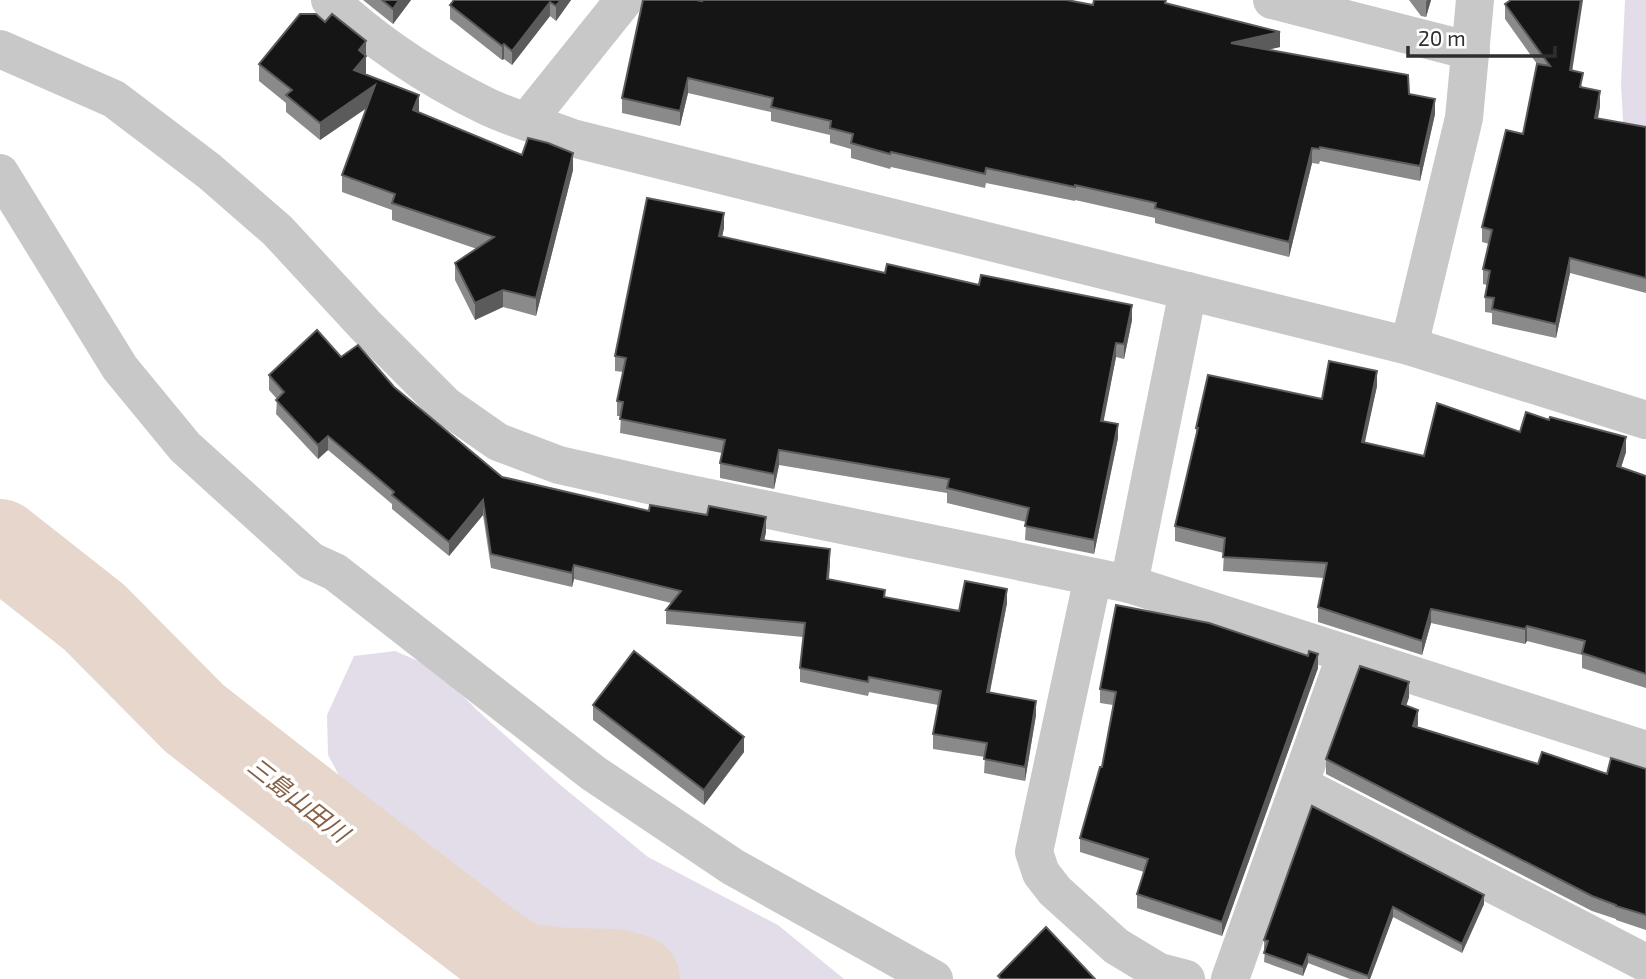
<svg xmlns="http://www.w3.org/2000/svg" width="1646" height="979" font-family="'Exo 2','Noto Sans JP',sans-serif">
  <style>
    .green { fill: #e3dde9 }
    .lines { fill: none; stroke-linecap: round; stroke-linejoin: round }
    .river { stroke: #e7d6cb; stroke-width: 88 }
    .minor { stroke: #c8c8c8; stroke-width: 38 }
    .wall { fill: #8a8a8a }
    .shaded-wall { fill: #5b5b5b }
    .building { fill: #151515; stroke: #5b5b5b; stroke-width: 2 }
    .labels { text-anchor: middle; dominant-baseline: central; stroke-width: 7; stroke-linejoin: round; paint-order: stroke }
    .water-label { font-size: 24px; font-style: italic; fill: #865f45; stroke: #fff }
  </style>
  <rect width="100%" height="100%" fill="#fff"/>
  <g class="green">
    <polygon points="1625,0 1646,0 1646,143 1624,139 1621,84"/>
    <polygon points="395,651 435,668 477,710 558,783 648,857 778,925 844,979 471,979 460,951 446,868 423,853 376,844 328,755 327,715 354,656"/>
  </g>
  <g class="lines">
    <polyline class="river" points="0,543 94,617 194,718 294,796 492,948 522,967 564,972 616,973 636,979"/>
    <g class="minor">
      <path d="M330,0C376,43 429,78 486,106C513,119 544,127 572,138L1409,346L1646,420"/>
      <polyline points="1272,0 1471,51"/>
      <polyline points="0,49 114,99 209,171 277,230 365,325 445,405 498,442 559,465 671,490 1129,584 1646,750"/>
      <polyline points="527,121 624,0"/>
      <polyline points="0,173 120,368 185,447 311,561 335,572 593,773 733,867 934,979"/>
      <polyline points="1409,346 1464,118 1475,0"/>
      <polyline points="1093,577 1034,852 1041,873 1055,891 1116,946 1159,972 1186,979"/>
      <polyline points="1129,584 1188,291"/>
      <polyline points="1300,785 1646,963"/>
      <polyline points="1230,979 1346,654"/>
    </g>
  </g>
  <g class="wall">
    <polygon points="363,0 411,0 393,24"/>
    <polygon points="571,0 556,21 550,16 512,65 504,59 502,60 450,19 450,5"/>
    <polygon points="1409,0 1431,0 1426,17 1421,16"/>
    <polygon points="702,1 1093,5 1166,3 1280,47 1266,50 1409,94 1435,114 1420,181 1320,161 1319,164 1312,163 1289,257 1155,223 1155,218 1075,200 1075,201 986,183 985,188 891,167 890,169 851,158 851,149 830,143 830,135 771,121 771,112 688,93 680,126 622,113 622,98"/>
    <polygon points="1505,4 1572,71 1583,88 1600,106 1598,118 1646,127 1646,293 1570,273 1556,338 1492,324 1492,313 1485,312 1485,297 1487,285 1483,284 1483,269 1489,244 1482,242 1482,227 1523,134 1537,64 1505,19"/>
    <polygon points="325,22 366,41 365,74 419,112 522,155 573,170 536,316 503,307 475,320 455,280 455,263 477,249 392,220 392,210 342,192 342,175 367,108 320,140 286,112 286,103 259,81 259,64"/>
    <polygon points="724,228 722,237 885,273 1132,320 1124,359 1116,357 1103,421 1118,438 1094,554 1025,540 1026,522 947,503 947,493 779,465 774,489 720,478 720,463 722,453 620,433 621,416 617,416 617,401 623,372 615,371 615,356"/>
    <polygon points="341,357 394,387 502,477 649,511 766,532 764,540 830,563 829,580 885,597 959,611 1007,603 990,692 1036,715 1025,781 984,773 985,757 933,749 933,734 938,705 869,692 868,696 800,682 800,668 803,637 666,624 666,610 671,603 574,579 572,587 491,568 483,515 449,556 392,509 392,504 328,450 318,459 276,414 277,399 269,390 269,375"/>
    <polygon points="1377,386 1364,442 1424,456 1520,432 1626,452 1621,467 1646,476 1646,688 1582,668 1582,655 1527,641 1525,644 1431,623 1422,655 1318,622 1318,607 1324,578 1223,571 1224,553 1175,541 1175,526 1196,434 1196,428"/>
    <polygon points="1318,668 1222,936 1137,908 1137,894 1144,872 1080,852 1080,838 1102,767 1113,705 1100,703 1100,689"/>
    <polygon points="1409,697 1406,706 1418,724 1417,727 1538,764 1607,774 1646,769 1646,930 1616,920 1616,919 1592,911 1326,774 1326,759"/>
    <polygon points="593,705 744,752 704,805 593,720"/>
    <polygon points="1312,806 1484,904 1462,953 1393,917 1370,979 1350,979 1308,963 1303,976 1264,962 1265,950 1264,949 1264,940"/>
  </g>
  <g class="shaded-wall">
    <polygon points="399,0 411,0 393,24 393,9"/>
    <polygon points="561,0 571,0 556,21 556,6"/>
    <polygon points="1427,0 1431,0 1426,17 1426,2"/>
    <polygon points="1581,0 1583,0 1570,85 1570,70"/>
    <polygon points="550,2 550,16 512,65 512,51"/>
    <polygon points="1280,32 1280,47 1231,58 1231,43"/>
    <polygon points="366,41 366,73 354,87 354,70 359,50"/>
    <polygon points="504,44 504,59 502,60 502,46"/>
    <polygon points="688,78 688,93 680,126 680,111"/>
    <polygon points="375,85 375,102 320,140 320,123"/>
    <polygon points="1600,91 1600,106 1595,133 1595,118"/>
    <polygon points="419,95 419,112 413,127 413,110"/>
    <polygon points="1435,99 1435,114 1420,181 1420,166"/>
    <polygon points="1312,148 1312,163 1289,257 1289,242"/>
    <polygon points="573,153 573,170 536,316 536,298"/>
    <polygon points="724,213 724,228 719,250 719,236"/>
    <polygon points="1570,258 1570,273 1556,338 1556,324"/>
    <polygon points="503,290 503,307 475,320 475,303"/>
    <polygon points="1132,305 1132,320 1124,359 1124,344"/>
    <polygon points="1116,343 1116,357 1101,435 1101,421"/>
    <polygon points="1377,371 1377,386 1362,456 1362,442"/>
    <polygon points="1118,424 1118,438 1094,554 1094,540"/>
    <polygon points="328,436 328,450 318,459 318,445"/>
    <polygon points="1626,437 1626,452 1617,480 1617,466"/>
    <polygon points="779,450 779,465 774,489 774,474"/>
    <polygon points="483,500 483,515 449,556 449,542"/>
    <polygon points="766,517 766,532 761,555 761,540"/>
    <polygon points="830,549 830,563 827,594 827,579"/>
    <polygon points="574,565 574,579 572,587 572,573"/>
    <polygon points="1007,589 1007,603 987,706 987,692"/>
    <polygon points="1431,609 1431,623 1422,655 1422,641"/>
    <polygon points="1527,626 1527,641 1525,644 1525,629"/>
    <polygon points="1318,654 1318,668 1222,936 1222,922"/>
    <polygon points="1409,682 1409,697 1402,719 1402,704"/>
    <polygon points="1036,701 1036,715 1025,781 1025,767"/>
    <polygon points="1418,710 1418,724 1413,741 1413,726"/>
    <polygon points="744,737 744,752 704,805 704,790"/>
    <polygon points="1484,895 1484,904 1462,953 1462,944"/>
    <polygon points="1393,907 1393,917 1370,979 1368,979 1368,976"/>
    <polygon points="1308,954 1308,963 1303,976 1303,967"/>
  </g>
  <g class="building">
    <polygon points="382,0 399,0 393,9"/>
    <polygon points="454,0 561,0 556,6 550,2 512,51 504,44 502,46 450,5"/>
    <polygon points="643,0 696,0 702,1 702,0 1067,0 1093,5 1094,0 1166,0 1165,3 1280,32 1231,43 1408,75 1409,94 1435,99 1420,166 1320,147 1319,149 1312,148 1289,242 1155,208 1156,203 1075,185 1075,187 986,168 985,174 891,152 890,154 851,143 853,134 830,128 831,121 771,107 773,98 688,78 680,111 622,98"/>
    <polygon points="1511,0 1581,0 1570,70 1583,73 1580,87 1600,91 1595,118 1646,127 1646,278 1570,258 1556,324 1492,309 1494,298 1485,297 1490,271 1483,269 1492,230 1482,227 1506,130 1523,134 1537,64 1550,66 1505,4"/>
    <polygon points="300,14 316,14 325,22 332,14 366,41 359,50 366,56 354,70 419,95 413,110 522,155 528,138 548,143 573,153 536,298 503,290 475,303 455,263 494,237 392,203 395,194 342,175 375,85 320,123 286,95 292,90 259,64"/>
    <polygon points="647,198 724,213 719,236 885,273 887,264 979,285 981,275 1132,305 1124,344 1116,343 1101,421 1118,424 1094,540 1025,526 1029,508 947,488 949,479 779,450 774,474 720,463 725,440 620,419 623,402 617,401 626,358 615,356"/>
    <polygon points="317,330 341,357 358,345 394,387 502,477 649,511 650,505 707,515 709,506 766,517 761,540 830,549 827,579 885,590 884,597 959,611 965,581 1007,589 987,692 1036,701 1025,767 984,759 987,743 933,734 941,691 869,677 868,682 800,668 805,623 666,610 681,591 574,565 572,573 491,554 483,500 449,542 392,495 394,492 328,436 318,445 276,400 284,392 269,375"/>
    <polygon points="1329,361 1377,371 1362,442 1424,456 1437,403 1520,432 1526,412 1549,420 1550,417 1626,437 1617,466 1646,476 1646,674 1582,653 1585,641 1527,626 1525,629 1431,609 1422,641 1318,607 1327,563 1223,557 1225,538 1175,526 1198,428 1196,428 1208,375 1322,399"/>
    <polygon points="1116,605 1209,623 1308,656 1309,651 1318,654 1222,922 1137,894 1148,859 1080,838 1100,767 1102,767 1116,692 1100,689"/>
    <polygon points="634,651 744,737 704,790 593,705"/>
    <polygon points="1360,666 1409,682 1402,704 1418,710 1413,726 1538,764 1542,752 1607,774 1611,758 1646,769 1646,915 1616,906 1616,905 1592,896 1326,759"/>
    <polygon points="1312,806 1484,895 1462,944 1393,907 1368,976 1308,954 1303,967 1264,953 1268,941 1264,940"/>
    <polygon points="1046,927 1095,979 1001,979 998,976"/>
  </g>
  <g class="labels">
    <g class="water-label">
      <text transform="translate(299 799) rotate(38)">三島山田川</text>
    </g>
  </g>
  <path d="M1408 46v10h147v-10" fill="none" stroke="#2e2e2e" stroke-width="3.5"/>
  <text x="1418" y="46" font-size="21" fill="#2e2e2e" stroke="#ffffff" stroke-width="5" paint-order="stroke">20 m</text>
</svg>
